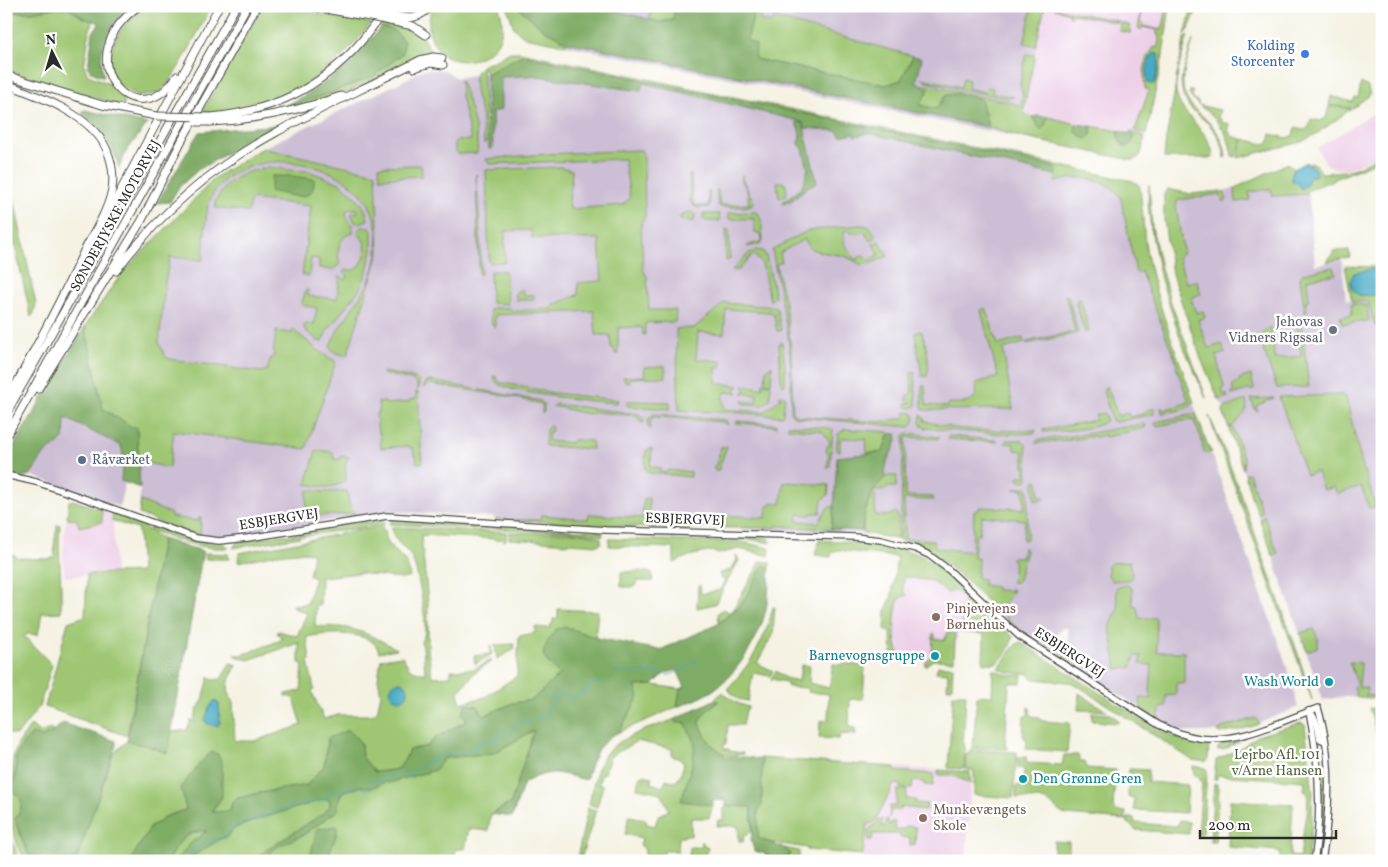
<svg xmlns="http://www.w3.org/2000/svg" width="1388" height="867" font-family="Vollkorn,serif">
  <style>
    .built { fill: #edd0e8 }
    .industrial { fill: #ccbed4 }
    .green { fill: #9fc773; stroke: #65794f; fill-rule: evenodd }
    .forest { fill: #7fac65; stroke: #556c48 }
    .water { fill: #47aac6; stroke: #396a78 }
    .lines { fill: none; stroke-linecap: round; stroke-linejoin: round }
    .stream { stroke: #47aac6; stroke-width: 1 }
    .secondary-casing { stroke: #494947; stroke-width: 8 }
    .motorway-casing { stroke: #494947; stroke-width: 9 }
    .secondary { stroke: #fff; stroke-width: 5.5 }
    .motorway { stroke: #fff; stroke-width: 7 }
    .motorway-bridge-casing { stroke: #494947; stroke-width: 9; stroke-linecap: butt }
    .motorway-bridge { stroke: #fff; stroke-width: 7 }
    .shop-dot { fill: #3f7fe0; stroke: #fff; stroke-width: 2 }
    .worship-dot { fill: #6b7280; stroke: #fff; stroke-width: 2 }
    .service-dot { fill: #5c6f8a; stroke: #fff; stroke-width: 2 }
    .education-dot { fill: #8d6e63; stroke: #fff; stroke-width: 2 }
    .culture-dot { fill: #0f9aa8; stroke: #fff; stroke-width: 2 }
    .labels { text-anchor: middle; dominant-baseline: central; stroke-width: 5; stroke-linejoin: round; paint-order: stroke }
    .shop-label { font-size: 14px; fill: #366cbe; stroke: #fff; text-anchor: end }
    .street-label { font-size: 14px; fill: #2b2b2b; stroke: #fff }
    .worship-label { font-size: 14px; fill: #5b616d; stroke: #fff; text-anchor: end }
    .service-label { font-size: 14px; fill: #4e5e75; stroke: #fff; text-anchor: start }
    .education-label { font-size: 14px; fill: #785e54; stroke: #fff; text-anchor: start }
    .culture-label { font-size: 14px; fill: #0d838f; stroke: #fff; text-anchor: end }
    .park-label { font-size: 14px; fill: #546244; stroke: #fff }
  </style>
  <rect width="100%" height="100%" fill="#fff"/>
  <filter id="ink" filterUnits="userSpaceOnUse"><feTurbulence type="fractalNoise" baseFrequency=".02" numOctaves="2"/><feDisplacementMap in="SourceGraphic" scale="10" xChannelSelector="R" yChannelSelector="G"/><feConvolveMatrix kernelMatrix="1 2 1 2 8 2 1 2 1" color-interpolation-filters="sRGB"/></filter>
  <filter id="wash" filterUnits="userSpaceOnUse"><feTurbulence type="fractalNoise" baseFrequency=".0096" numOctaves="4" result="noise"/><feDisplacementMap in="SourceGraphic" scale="20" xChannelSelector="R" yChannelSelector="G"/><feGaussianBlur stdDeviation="1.12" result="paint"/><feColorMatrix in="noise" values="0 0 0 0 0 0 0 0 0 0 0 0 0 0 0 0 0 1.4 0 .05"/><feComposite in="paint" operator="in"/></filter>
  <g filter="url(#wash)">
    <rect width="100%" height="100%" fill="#f5f2e3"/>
    <g class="built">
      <polygon points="1045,6 1170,6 1155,95 1143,151 1138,160 1134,162 1018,137"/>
      <polygon points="1382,108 1382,153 1348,169 1336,169 1327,165 1317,148"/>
      <polygon points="102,510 113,513 115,573 65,577 63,557 64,530 67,518 77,520 79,526 92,523 97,524 102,522"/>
      <polygon points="897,562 930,567 966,602 994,624 985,648 984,634 958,632 954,661 933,660 926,662 892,660 891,632 885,630 886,610 892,595"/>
      <polygon points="895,767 969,772 971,775 966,861 864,861 867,825 875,822 893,787"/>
    </g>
    <g class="industrial">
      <polygon points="507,6 1045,6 1018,137 525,37 514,28"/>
      <polygon points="499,63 643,83 803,122 806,128 855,133 856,136 867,133 1055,175 1057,171 1132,188 1145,269 1142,272 1193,402 1286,664 1298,707 1250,727 1230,732 1185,732 1171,727 1083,672 1084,662 1068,655 1068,628 1061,628 1048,648 1021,633 994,609 946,562 929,550 916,545 877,535 846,532 681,528 386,511 229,537 214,537 196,534 139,513 140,488 137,431 103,409 85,326 122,273 216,177 262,148 399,83 422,70 432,69 445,70 456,78 489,72"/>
      <polygon points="1237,187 1239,192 1274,187 1293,191 1308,192 1315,265 1342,260 1346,300 1382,297 1382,699 1346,696 1323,700 1222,411 1224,407 1217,398 1174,283 1172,270 1172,191 1191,195 1220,192"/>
      <polygon points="65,418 122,446 123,454 121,481 125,483 119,507 30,475 45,453 58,444"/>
    </g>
    <g class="green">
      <path d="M147,6H212C202,24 174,81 161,91C154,95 142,97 135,94C89,78 115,22 147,6Z"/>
      <path d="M276,6L371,23C336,70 295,100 236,111C225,113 213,112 202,112L262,7L273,8Z"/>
      <path d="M398,6H424C414,14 406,15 394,10Z"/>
      <path d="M433,6H498C502,13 502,21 502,29C500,52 473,66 452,59C430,51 424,25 433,6Z"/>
      <polygon points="507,6 520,6 519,8 543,29 567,42 565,45 525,37 514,28"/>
      <polygon points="654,6 675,6 673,20 659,22 649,19"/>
      <polygon points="756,6 767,6 765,13 760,16 760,20 772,23 774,18 913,56 901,80 886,85 754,59 747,40"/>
      <polygon points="1025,6 1045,6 1036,46 1024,43 1032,8"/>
      <path d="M1142,6H1145L1146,8L1143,9L1140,22L1143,23V26L1161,30L1163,26L1167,6H1170L1163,55L1146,135L1135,130L1149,90L1145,89C1143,71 1143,63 1154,47L1157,48L1160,36L1157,35V30L1142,27L1141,30L1138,28ZM1158,54C1161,62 1157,75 1154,84L1148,83L1147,74L1151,56Z"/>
      <polygon points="1192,6 1198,6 1189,29 1185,35"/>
      <polygon points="54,8 67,8 83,18 94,21 90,29 84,66 88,75 108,83 124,97 124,106 61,88 6,69 6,12 32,12"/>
      <polygon points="1054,8 1119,21 1118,23 1073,14 1072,16 1069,16 1069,13"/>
      <polygon points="1120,22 1129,25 1131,33 1119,31"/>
      <path d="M382,24C396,27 415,27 424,40C427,44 429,49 433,54C419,54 410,63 398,68C380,78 362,86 342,94C311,105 279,111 246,118L323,96L374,76L403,53L404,42C397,32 393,28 381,27Z"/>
      <path d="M1188,35C1184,51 1174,76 1176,92C1180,118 1213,130 1213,158H1164L1166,139L1184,39Z"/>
      <path d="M1193,40C1189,54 1182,72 1183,86C1185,115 1224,119 1226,158H1225L1223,147L1216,133L1208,123L1190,108L1183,96L1181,82Z"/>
      <path d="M511,52H520L1133,181C1133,181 1139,185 1139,185C1141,188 1144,234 1145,242C1153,295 1177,352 1194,403C1186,411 1173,411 1162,413L1161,407L1164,410L1189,402L1176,366L1177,364L1141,272L1142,271L1136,273L1121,199C1115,184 1094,179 1079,178C1071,177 1062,181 1055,182L1057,171L1054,167L919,138L522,55L486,74L484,68H482L487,141L486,143L484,144C483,136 483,128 482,120C481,106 469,84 477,71C481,64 488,63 494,61C500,58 504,54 511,52Z"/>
      <polygon points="1026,54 1035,55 1023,112 1028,116 1033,117 1034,120 1037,122 1039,129 1044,127 1048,117 1077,124 1077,133 1082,137 1092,132 1091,126 1119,131 1117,134 1120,142 1123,144 1134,135 1130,133 1130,131 1143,136 1145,139 1140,156 1133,160 1020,137 988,127 981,99 957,94 946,95 936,109 920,105 916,83 1013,103 1020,106 1023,96 1020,84"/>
      <polygon points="922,78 961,87 963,78 969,80 968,88 985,92 987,87 993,88 992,93 1014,97 1008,99 926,82"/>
      <path d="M460,80C467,94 480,138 477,153L458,154L455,151V141L471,140L461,96Z"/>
      <polygon points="1361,83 1368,87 1370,95 1353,108 1329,105 1331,96 1353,102 1355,97 1358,98"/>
      <path d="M1190,90L1193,92L1192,97L1194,100L1198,102V105L1220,110L1218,118L1221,119V122L1230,124L1228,132L1231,133V136L1242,139L1236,157L1232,156C1230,140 1223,126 1211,115C1203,107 1194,104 1189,94Z"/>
      <polygon points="1329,106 1351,109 1318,133 1301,142 1238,158 1243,139 1264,144 1269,142 1271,134 1287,138 1293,136 1295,128 1305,130 1309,127 1311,119 1320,121 1326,118"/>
      <path d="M262,148L376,173L379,253L347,356C340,354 332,353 330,346C344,312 373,292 377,252C378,237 377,221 370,207C344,156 236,141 210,200C205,211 204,246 203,260L170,257L165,283L159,343L165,356L169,359L261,372L267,370L271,358H273L276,331L292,333L293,330C307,340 319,353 335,361V364L306,449L174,431L169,468L144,462L142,459L138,460L137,427H132L103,409L85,326L122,273L216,177Z"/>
      <path d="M641,150L644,157L645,216L641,223L643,269L647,277L649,310H676L675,322L645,323V335H643L642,327L618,328V354H615L614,348H611L610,335H596L594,311L495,315V328C490,324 491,316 490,310L493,308H510L512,311L552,309L553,305L578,295V283L602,281L599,239L532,238L531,230L505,231V262L491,263L489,262L486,170L560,167L572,170L569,202L570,209L622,205L630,198L624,159L489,164L486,159L546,154Z"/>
      <path d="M1382,155V159L1307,191L1308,194L1273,196L1271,189L1249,192L1250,200L1236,202L1235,190L1237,187L1288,163L1293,169L1291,178L1294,181L1306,186L1310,176H1315V169L1308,163C1315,162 1319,167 1321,173C1332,172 1343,172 1353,169C1363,166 1371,158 1382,155Z"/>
      <polygon points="6,162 36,304 34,313 31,317 6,207"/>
      <polygon points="421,165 422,176 380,178 379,166"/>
      <path d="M268,168H282L285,170L308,171L340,183L357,198L365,209L368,220L358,224L355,222L351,214L358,212L357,209H349L346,212C347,221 354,224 353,233C339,236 336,251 340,264L332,270L319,268V259L311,258L309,276L302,275L311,206L251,199L248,212L216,208L215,202C228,179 242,171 268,168Z"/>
      <polygon points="476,174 479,213 481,274 479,275"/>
      <path d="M689,175H691L693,204L697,206H709L708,191H709V207C702,208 695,209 690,202Z"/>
      <polygon points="743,175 742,178 754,203 753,204 746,207 720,207 718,205 716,190 718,190 720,205 749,204 747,190 740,177"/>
      <polygon points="777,182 784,182 784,185 786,185 787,194 779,198"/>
      <polygon points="1149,185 1152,227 1161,268 1169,297 1206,398 1182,343 1161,280 1151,229 1148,203"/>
      <path d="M1168,189L1191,194L1220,191L1224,192L1227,200L1223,202L1220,194L1178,200L1176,206L1183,250L1182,254L1178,257L1186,283L1197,281L1201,294L1191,298L1196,313L1203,311L1205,317L1198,320L1208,348L1222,344L1225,353L1216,356C1219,367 1221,377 1225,388L1222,389L1224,395L1227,394L1228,397L1219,400L1201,359L1172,274L1164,220V194Z"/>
      <polygon points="689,212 695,214 694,221 689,222 689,220 680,220 681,218 679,217"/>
      <path d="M755,212L758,213L761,219L763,240C761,247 753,245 747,247L749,245L762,241L761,233H755L754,219H729V213Z"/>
      <polygon points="703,214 719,214 720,221 706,221 703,219"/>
      <polygon points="860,225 869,226 876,236 870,241 864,231 860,233 851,233 848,230 844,231 844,243 855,260 864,255 868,261 879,254 873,244 879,241 888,256 872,263 862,265 845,256 820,252 811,249 804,239 780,253 782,262 776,264 785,303 791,348 793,414 797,416 880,422 904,418 906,412 912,413 915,417 914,422 910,427 795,417 791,413 791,370 788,336 772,250 807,231"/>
      <path d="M363,227H370L372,231V250L366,275L359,290L327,331L322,342L318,341L304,329V324H314L317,308L301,305L306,290H308V296L337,299L340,276L345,280L348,276L343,272L345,270H355C367,261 370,243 358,234L359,229Z"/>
      <polygon points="726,229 729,230 730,259 726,261"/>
      <polygon points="755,250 763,251 766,256 775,296 770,301 762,264 753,254 739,270 732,270 749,253"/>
      <polygon points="1349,250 1350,257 1327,262 1329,258 1333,254 1333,251"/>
      <polygon points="1345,266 1382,267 1382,271 1379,270 1359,296 1382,294 1382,308 1380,308 1382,331 1381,327 1375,326 1368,301 1352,302"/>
      <polygon points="1334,267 1336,274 1307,279 1309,300 1306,301 1307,312 1305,312 1300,278 1303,273"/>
      <polygon points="490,271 505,271 508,304 491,303"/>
      <polygon points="522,289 523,295 534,295 534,299 516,300 516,292"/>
      <polygon points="1065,295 1068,296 1078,333 1026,344 1026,342 1075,331"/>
      <polygon points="1080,298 1089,331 1085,333 1076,303 1077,300"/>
      <polygon points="724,303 775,307 777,309 781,331 777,331 774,315 771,312 726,309 724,334 698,332 696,359 722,361 721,368 716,367 716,383 739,386 735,389 738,393 725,392 723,397 724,409 738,410 739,413 679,410 676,329 694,328"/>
      <polygon points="1351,304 1367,305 1369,321 1342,324 1340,317 1352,315"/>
      <path d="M986,308L998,345L1023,338L1024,343L1003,349L1013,409L924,410L922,407V385H925L926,405L948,407V403C965,404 980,404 976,383L998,377L981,310Z"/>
      <polygon points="1301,322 1309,387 1277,388 1258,335 1270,327 1275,359 1301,356 1297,323"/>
      <path d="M921,331C926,339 931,368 927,376H922L915,333Z"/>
      <polygon points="782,342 785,366 785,385 783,385 781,383 779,344"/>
      <polygon points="772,365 771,383 765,382 766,370"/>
      <polygon points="665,366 666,377 630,378 630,382 625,381 623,377 645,376 644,367"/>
      <polygon points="383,372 415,378 419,382 419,389 417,389 417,385 412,380 383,374"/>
      <polygon points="911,373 915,373 916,406 912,408 906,407 906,403 911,403 910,400 906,400 907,395 910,395 912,392"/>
      <polygon points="1251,375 1254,390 1248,390 1232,395 1232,393 1234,392 1232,386 1239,382 1239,379"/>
      <path d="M494,376L497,377L499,382L554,393L618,400L617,403C598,402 507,393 497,383C494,381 495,379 494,376Z"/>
      <polygon points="431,381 541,401 544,404 544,412 542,414 542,404 506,396 429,384 427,385 423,388 426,382"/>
      <polygon points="763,383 771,384 770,399 763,405 744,404 742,401 756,402 757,395 742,393 746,390 743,386 762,388"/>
      <polygon points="1106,386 1107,391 1109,391 1118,416 1128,413 1129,417 1144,414 1146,411 1154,408 1154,414 1116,422 1112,420 1103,390"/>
      <polygon points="416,392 418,392 422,463 417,463 416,455 414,455 413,448 410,448 409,446 381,448 380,432 378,433 376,413 379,412 378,402 385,402 386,404 409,402 409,400 415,399"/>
      <polygon points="779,395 785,396 783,413 782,416 740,413 740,410 764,412 781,398"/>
      <polygon points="1342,395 1346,397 1361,461 1376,507 1369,508 1361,486 1337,494 1334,487 1323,490 1317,472 1306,475 1279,397"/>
      <polygon points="1274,398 1256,406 1258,411 1255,410 1251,399"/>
      <path d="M1246,400C1250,411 1239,419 1232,427L1228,425L1223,411L1224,408Z"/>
      <polygon points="627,401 670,402 670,409 628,406 626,404"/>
      <polygon points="555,404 639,414 643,418 644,422 641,423 637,416 597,412 588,414 553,406"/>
      <path d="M1104,413L1106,420C1100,430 1056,431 1043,432V430L1096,420L1095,415Z"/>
      <polygon points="654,414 678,416 677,418 654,417 651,419 650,429 648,427 648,419"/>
      <polygon points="1196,414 1208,447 1212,452 1204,453 1201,437 1193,419 1157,426 1155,425 1156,422"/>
      <path d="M921,415H922L925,421C960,432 999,431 1036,430L1035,433C999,436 962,431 925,428L920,423Z"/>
      <polygon points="679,416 726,420 728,425 722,422 679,419"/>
      <polygon points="1209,416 1225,452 1247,512 1297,651 1312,700"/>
      <polygon points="737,421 775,424 777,426 736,423"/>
      <polygon points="1142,424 1146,425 1145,428 1105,437 1105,435 1095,437 1095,436 1070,440 1035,443 1038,440 1080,435"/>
      <polygon points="550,425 552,428 551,432 549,432 548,441 571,443 573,440 592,441 592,449 547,446 545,445 546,430"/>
      <polygon points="788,425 829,428 833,430 830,466 827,468 829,454 826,450 830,442 822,431 788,428"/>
      <polygon points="1228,427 1233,428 1244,459 1243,469"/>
      <polygon points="845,429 889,432 883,452 867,453 866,439 842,438 840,439 840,451 836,450 838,434"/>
      <path d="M907,433L940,437L939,439L906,437L905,496L933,497V500L904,499L905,539L930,540L934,542L935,547L938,548L972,552L974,511L979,510V507L1024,509V489H1013L1026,487L1028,489L1027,539L1023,540L1025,520L982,516L979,534H976L974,558H978L977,577L983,580V585L996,587V590L1011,591V588L1013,590C1008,599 1005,607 995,609C964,580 943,554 902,542L900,538L904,436Z"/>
      <polygon points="948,436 996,440 998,442 947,439"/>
      <polygon points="1006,440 1021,440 1026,444 1028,480 1026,481 1019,480 1017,478 1019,476 1025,476 1023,451 1015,450 1014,444 1005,443"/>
      <polygon points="727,446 718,471 715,471 713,467 716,465 721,447"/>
      <polygon points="652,448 650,467 660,468 660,474 649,473 645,468 646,451"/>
      <path d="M319,450L333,452L334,459L339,460L341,456L349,457L345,464L346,480C333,490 321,487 306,484L316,451Z"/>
      <polygon points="668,470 691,472 691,477 662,474 662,472 667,472"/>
      <polygon points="1249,473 1262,512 1259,515 1251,496 1245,474"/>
      <polygon points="885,476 897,476 896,487 887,487 886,490 874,491 877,485"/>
      <polygon points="1034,481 1038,481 1040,497 1044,497 1045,499 1035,501"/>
      <polygon points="784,482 829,485 828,495 822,500 820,513 811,513 811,515 798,514 797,521 818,523 828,507 834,507 831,529 775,526 775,528 697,527 687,530 495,519 540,520 541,515 588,519 589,514 642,518 644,499 649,498 649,515 687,517 688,522 692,522 693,518 719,520 720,515 766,518 767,506 771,506 771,502 781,504"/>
      <polygon points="309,490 323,492 347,491 349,504 355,514 315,516 306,512 307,491"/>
      <polygon points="873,492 875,494 875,515 887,516 896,512 898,517 898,539 863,533 864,514"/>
      <polygon points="73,500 102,510 102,522 79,527 77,520 67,518 69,501"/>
      <polygon points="141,501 171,514 171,517 198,521 200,517 201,518 200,536 171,527 139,514"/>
      <polygon points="113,513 143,524 145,528 162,539 127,736 45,707 68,622 85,616 87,574 141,572 138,529 112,521"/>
      <polygon points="1264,515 1278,554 1273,556 1260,520"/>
      <polygon points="381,519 385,524 302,536 301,533 322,528"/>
      <path d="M393,519L601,531L603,536C577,530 551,530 524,530L389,524Z"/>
      <path d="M57,525H60C58,554 62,583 61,612L42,613L38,635L28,634L24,636L52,665L39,707L18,734L15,735L6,733V529L11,531L9,551L18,558L48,559L55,557L54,546Z"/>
      <path d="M150,526C175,533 199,543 225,544L229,548C201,550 176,539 150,530Z"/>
      <path d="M382,526L388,543L407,563L410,577L402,579L361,573L321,577L320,604L316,606L315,627C350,624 367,633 397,649L379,652C374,629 324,633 307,637L310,660L308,662L314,689L312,692L324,719L338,715H371L377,712L381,694L378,679L381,659L402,656L410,669L425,674L423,646L421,642C423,638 425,635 425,631C426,618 418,568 411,557C404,545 395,544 391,529L392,527L506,532V540L504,541L502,539H498L497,541L495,539L421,535L428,602V651L432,677L451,676V670L474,669L491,660L492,661L474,673L458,693L461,703L485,697L517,676L519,636L535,633V627L550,628L551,624L553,623V619L558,618V609L598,611L595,638L566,627L545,659L559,675L532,700L513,703L483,716L463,711L462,715L467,718L466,721L434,739L428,746L409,750C400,772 397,769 375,772L362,757L361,743L328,738L324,766L307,785L259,793L235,799L233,801L229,811L218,813L212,811L222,797L164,817L160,822L152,825L130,861H76L113,754L127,741L148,746L167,753L171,732L187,730L191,720L194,721L197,710L203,700L209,677L213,680L221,679L230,663L237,665L229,680L228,690L233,703L235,741H254L302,725L294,698L285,696L286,694L301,691L303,664L299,663V643L248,660L234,655H242L281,640L282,638L277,633L278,631L297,636L307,613L293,608L292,605L307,604L315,577L309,576L313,553C289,549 262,558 238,562V559L241,558L238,557L239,553Z"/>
      <path d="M509,532C539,534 573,528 601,538V543L598,545L569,543L564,544L557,542L509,539Z"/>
      <polygon points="300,533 300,537 233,548 237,542 280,535 290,535"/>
      <polygon points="640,533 766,537 769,539 771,543 753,540 640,536"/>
      <polygon points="609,539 741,542 770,548 769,556 739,549 718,554 712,551 689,556 674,563 674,548 609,546"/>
      <path d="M819,540C853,542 906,543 934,563C963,585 983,615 1013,636C1012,644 1003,661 995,663C991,664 986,663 983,663L984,634L957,632L958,629H962L963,617L957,614L958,608L960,610L962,609L965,601L955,590L948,593L932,581L904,577L903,590L907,595L899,599C894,611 892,643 900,655C900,656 906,660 906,660H892L891,632L885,630L886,610L892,595L897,557L838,550L831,553V557L815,555Z"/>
      <polygon points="1023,548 1025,548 1026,551 1017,582 1012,583 1014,560 1012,559 1012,557 1022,557"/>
      <polygon points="208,553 228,554 229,559 206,559 205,554"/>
      <polygon points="736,555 739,560 715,604 697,608 698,586 700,585 701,594 720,590 725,579 721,579 719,573 731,570 737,560"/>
      <polygon points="761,561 770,562 770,567 763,566 743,602 719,623 718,613 723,609 729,612 732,611"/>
      <polygon points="1130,561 1132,576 1129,580 1112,581 1108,575 1108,566 1111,563"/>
      <polygon points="640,571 652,573 653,581 637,581 635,587 621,587 621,572"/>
      <polygon points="1127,585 1132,588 1133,605 1137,606 1139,618 1156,618 1157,652 1184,652 1184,683 1176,683 1176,695 1166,696 1166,707 1160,708 1158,720 1141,709 1140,698 1152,699 1150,692 1152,665 1140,664 1141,656 1135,656 1131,668 1117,669 1110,627 1118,608 1116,590 1117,587"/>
      <path d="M773,607H775L773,634L757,663L773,671L770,676L753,673L748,701L738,699L727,689C751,664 765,641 773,607Z"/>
      <polygon points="1006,616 1017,628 1048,648 1052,647 1070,658 1076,660 1078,665 1076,668 1036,643 1007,622"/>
      <polygon points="1314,629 1318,639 1318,647 1307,651 1300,633"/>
      <polygon points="947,632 955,634 954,661 933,660 925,666 925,663 932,655 933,633 935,634 935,639 945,640"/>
      <path d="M1020,642L1155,728L1178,738L1209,744L1208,759L1206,762L1192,760L1075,684L1069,682L1031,679L1030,674L1007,672L998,668C1005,661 1011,646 1020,642Z"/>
      <polygon points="514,644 515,649 497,659 495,645"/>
      <polygon points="490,646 492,652 491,655 475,664 474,656 489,654 491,652"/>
      <polygon points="844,660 846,661 847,664 865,666 863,699 850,699 849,727 855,728 856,735 840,734 839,739 819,738 820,721 828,720 829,694 808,692 808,688 788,687 786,682 771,679 776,671 785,678 799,681 801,665 810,666 809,683 829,688 833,664 844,665"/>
      <polygon points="1349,662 1361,663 1359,687 1367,688 1366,695 1382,697 1382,699 1357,697 1354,687 1356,686 1356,680"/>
      <polygon points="938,666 953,666 952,688 947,688 948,673 936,672"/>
      <polygon points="993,669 1007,675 1022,675 1021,683 1009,683 1005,747 1007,747 1008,749 973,748 977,695 992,696"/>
      <polygon points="653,685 680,689 677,707 619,732 639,697 635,686"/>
      <path d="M723,692L735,702L748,707V709L746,710L743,725H728L726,744H724V749H729V751L743,753V754C738,755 732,756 727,755C711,751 704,734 699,721L706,711L718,702V701L714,700Z"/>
      <polygon points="1079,693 1105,710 1107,711 1078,710"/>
      <polygon points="953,694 966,694 963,747 965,747 964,769 948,768"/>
      <polygon points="1028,707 1030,708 1031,716 1039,717 1042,721 1070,723 1067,752 1026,749 1027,741 1023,736 1024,716 1028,716"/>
      <polygon points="1369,708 1382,709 1382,751"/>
      <polygon points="1092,713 1110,714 1120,721 1118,723 1092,721"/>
      <path d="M1256,718L1259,724C1246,729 1233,732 1219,733V730L1222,728Z"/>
      <path d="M673,720L676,723L685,722L695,744L692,765L682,801L713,805L709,818H691V836L684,835V837H679L678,851H664L663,861H644C645,854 647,849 640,845L642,838L625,834L629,816L645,819L647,824L655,826L658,816L669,810L661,793L637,788L639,777L643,775L652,777L651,783L663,787L666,779L676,782L680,776L684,764L680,759L672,756V749L637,741L611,756L609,759L605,773L601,774L599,784L603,785L597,807L589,804C593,788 595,770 604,756C616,738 653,727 673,720Z"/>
      <path d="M1314,721C1317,726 1318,736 1319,743C1328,782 1325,821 1319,861H1317C1324,811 1322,771 1314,721Z"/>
      <polygon points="1300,723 1305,725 1313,793 1311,832 1307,861 1280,861 1280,851 1228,847 1230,800 1293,804 1290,856 1300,857 1305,819 1307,818 1308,793 1304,790 1305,781 1217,775 1217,779 1214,779 1216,760 1239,749 1257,736"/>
      <path d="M31,725L39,732L45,731L51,728L52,732L42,737L16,757C16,769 13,781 15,793L19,796L22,803L16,825L31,861H26L18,847L8,815L13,757L18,744Z"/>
      <polygon points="535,730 511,803 491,814 488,831 469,829 465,849 456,849 454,861 326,861 337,833 309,861 258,861 292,836 303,835 338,810 339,799 342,792 361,786 372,788 385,781 388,783 435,770 445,758 494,753"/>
      <polygon points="1240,741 1223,750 1217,750 1221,744"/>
      <polygon points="970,750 1017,752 1013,798 974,795 974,771 965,769 966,754 970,754"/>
      <path d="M1064,755H1078L1080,761H1085L1087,768L1116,770L1113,806L1115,811L1126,812L1125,820L1066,815C1057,813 1054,804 1046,801C1037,798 1025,799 1016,798V787L1024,781V769L1018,768V757H1026L1027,763L1062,765Z"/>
      <polygon points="760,758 895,767 895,771 934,774 933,786 924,785 924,782 913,781 912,789 900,788 900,785 894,784 875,822 867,825 863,855 807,850 807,848 755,840"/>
      <polygon points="1193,766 1205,768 1207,770 1203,833 1201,835 1198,835 1202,782 1194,774"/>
      <polygon points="1129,769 1148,770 1148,782 1188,785 1186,813 1134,810 1134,798 1128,797"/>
      <polygon points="938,770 970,772 971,784 952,775 938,775"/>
      <polygon points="1214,783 1217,784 1217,788 1219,788 1215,842 1210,842"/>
      <polygon points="897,790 907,790 906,799 916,800 916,803 927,804 926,810 901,807 900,810 891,810 889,818 890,806 896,806"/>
      <polygon points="326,799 330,800 330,806 324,813 268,849 253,861 185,861 220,839 227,837 235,828 278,812"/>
      <polygon points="726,806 751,807 753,829 747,835 744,835 743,842 739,841 738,826 717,826 718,820 723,820 723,809 725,809"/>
      <polygon points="588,808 596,810 581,859 577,858"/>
      <polygon points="1127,818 1134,818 1135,823 1177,826 1180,820 1189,822 1189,834 1136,830 1127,822"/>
      <polygon points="878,819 883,819 881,826 885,826 886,819 888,819 888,824 892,824 893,821 895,822 894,829 905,829 906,826 916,827 915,845 910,845 910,838 900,837 900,834 873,834 872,840 868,840 868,830 877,823"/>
      <polygon points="6,830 18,854 19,860 6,861"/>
      <path d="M201,831H208L192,842L175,861H167C179,844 179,836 201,831Z"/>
      <polygon points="701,841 708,848 703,861 694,861 689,856 690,847 701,847"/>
      <polygon points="1054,841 1069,842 1069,854 1110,857 1110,861 1054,861"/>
      <polygon points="784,848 799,851 799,859 804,861 789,861 788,859 790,853"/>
    </g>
    <g class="forest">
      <path d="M6,6H131C109,27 96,46 104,77L91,72L88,67L93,32L99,24L98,22L83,18L74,11L67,8H54L32,12H6Z"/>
      <polygon points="520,6 584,6 596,11 608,8 659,22 673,20 675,6 756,6 747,40 756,45 755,59 886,85 901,80 913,56 922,58 916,83 929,89 920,105 936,109 946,95 957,94 981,99 988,127 567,42 543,29 519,8"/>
      <path d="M381,27C393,28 397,32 404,42L403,53L374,76L323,96L281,108C325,87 350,65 381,27Z"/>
      <polygon points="522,55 919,138 1054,167 1057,171 1055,175 868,133 855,136 854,133 840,136 838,131 805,128 803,122 643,83 640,91 531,75 531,76 501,77 501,110 492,112 493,148 489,149 486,74"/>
      <path d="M85,110L147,124L126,152L119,168C112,142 101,130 81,112Z"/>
      <polygon points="1037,116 1048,117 1044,127 1042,129 1038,128 1037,122 1034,121 1033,117"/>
      <path d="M796,122L803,123L817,183C802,186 798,201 783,204V202L798,191L804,182L808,169L803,149L799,144L800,134Z"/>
      <path d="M1077,124L1091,126V135L1087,139C1082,138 1077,134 1075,130Z"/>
      <polygon points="276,125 198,170 179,187 170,202 157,203 199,132"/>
      <path d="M1119,131L1134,135L1133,141L1129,146H1124C1120,140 1115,138 1119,131Z"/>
      <path d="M272,176H293L314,179C316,206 286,194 270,191Z"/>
      <polygon points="85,326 103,409 137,430 140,488 121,481 123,454 121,446 65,418 64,438 58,444 45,453 30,475 6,483 6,459"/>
      <path d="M889,434H896C899,443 893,449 889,457C886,464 885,471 885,478C869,491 865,510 862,531L831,529L834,507L837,457L883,452Z"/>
      <polygon points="162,539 203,551 168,753 148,746 127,741"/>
      <path d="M763,565L770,567C769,580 769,595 766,609C760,639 735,677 709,693C699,699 688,703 677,707L680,689L685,687L677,670L665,673L653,685L635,686L639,696L619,732L610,737L598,749L592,761L586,780C558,773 551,768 524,783L512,817L491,814L511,803L534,730L494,753L445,758L435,770L388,783L385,782L372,788L361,786L342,792L339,799L338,810L303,835L278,846L261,861H253L268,849L324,813L330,806V800L326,799L253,821L235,828L227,837L220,839L185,861H175L192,842L207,831C184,830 178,844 167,861H130L152,825L160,822L164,817L186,810L181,787L200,763L211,752L218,754L222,764V797L212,810L213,812L229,811L233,801L235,799L259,793L307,785L324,766L328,738L349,730L361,743L362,757L375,772C397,770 400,772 409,750L428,746L434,739L466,721L467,718L462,715L466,704L478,706L484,716L513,703L532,700L559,675L545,659L543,653L548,641L556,629L566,627L597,638L660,650L720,623L743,602Z"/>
      <path d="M714,700L718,701V702L706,711L699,721C705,736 709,745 724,754L725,757H747L762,760V805L758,811V838L784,848L790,853L788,859L789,861H766V854L754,851L751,839L753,829L751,807L726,806V801L713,800V805L681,801L692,765L695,744L685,722L676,723L673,720Z"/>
      <path d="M63,723L116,741V746L76,861H31L15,819C21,810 26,801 15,793L13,785L16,772V757L22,745L32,734L42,737L52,732Z"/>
      <polygon points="337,826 337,833 326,861 309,861 317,829"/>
    </g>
    <g class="water">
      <path d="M1154,53L1159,55V60L1155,83L1151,84L1148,83C1145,74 1147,59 1154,53Z"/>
      <polygon points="1306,162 1315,169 1316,175 1310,176 1306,186 1301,189 1296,182 1293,183 1291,178 1293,169"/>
      <path d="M1371,269L1382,271V294C1370,295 1353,300 1351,284C1350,280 1352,276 1354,273Z"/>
      <circle cx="399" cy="691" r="9"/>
      <polygon points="215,700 219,704 220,724 216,726 207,724 205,720 209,708"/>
    </g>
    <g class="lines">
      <g class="stream">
        <polyline points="615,671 621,673 643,672 669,675 682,670 698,660"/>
        <path d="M183,861L187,856L206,842L221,838L229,833L233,827L246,820L260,819L273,812L289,808L299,803H311L327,799L331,790L335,789L337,797L345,788L351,787L354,790L362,787L368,792L372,782L385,778L389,779L397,772L405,775L411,774L428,761L432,763L434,761L433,758L437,756L474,750L477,745L482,744L484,738L494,740L498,739L499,735L504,732L507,734C518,717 526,723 542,717L553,703L555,695L562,693L568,699L585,692L591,684L603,681"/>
      </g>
    </g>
  </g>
  <g filter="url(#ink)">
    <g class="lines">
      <g class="secondary-casing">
        <g id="secondary">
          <path d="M6,475L36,482L69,493L196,538L219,541L248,538L387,516L606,530L855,537L881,540L900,545L916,549L929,555L949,570L1019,636L1159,725C1172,731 1185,736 1199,738C1240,744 1281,721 1318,708C1333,754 1330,813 1322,861"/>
          <path d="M1309,711C1319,761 1323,810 1314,861"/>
          <path d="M1309,711C1317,718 1318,728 1320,739L1325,741"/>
        </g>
      </g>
      <g class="motorway-casing">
        <g id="motorway">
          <path d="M139,6C65,58 135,140 177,76"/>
          <polyline points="308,6 370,17"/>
          <polyline points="343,6 371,11"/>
          <path d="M391,15C405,18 415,21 427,10"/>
          <polyline points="390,21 413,26 426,35"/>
          <polyline points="414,68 431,63 443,65"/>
          <polyline points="6,75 102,105 156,116"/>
          <path d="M6,84C39,96 91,115 106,148C112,161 114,176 112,189C108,211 94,232 84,251C60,303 33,353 6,403"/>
          <path d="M212,117C272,111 319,89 359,44C369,32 379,20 386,6"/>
          <path d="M210,122C255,120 298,111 341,96"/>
          <polyline points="100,229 219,6"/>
          <path d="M116,271C158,215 213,167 275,133C322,107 372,85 420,60L433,57L442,58"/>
          <polyline points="38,389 142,220 181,142 257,6"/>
          <polyline points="6,414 236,6"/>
          <polyline points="6,437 247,6"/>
        </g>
      </g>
      <use href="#secondary" class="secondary"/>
      <use href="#motorway" class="motorway"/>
      <g class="motorway-bridge-casing">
        <g id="motorway-bridge">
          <polyline points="371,11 391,15"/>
          <polyline points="370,17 390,21"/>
          <polyline points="156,116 212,117"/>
          <polyline points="196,122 210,122"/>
        </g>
      </g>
      <use href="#motorway-bridge" class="motorway-bridge"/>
    </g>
  </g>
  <circle class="shop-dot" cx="1305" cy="54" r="5"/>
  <circle class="worship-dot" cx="1333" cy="330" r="5"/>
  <circle class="service-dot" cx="82" cy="460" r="5"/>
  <g class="education-dot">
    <circle cx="936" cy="617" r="5"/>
    <circle cx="923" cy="818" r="5"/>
  </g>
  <g class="culture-dot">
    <circle cx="935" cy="656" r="5"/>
    <circle cx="1329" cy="682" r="5"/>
    <circle cx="1023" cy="779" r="5"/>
  </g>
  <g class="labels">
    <g class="shop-label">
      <text x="1295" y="46">Kolding<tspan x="1295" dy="16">Storcenter</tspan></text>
    </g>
    <g class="street-label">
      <text transform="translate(116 216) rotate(-61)">SØNDERJYSKE MOTORVEJ</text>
      <text transform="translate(279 520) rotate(-9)">ESBJERGVEJ</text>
      <text transform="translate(685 520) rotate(2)">ESBJERGVEJ</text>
      <text transform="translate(1069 653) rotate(33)">ESBJERGVEJ</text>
    </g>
    <g class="worship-label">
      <text x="1323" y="322">Jehovas<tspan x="1323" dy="16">Vidners Rigssal</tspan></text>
    </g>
    <g class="service-label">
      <text x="92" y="460">Råværket</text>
    </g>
    <g class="education-label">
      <text x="946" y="609">Pinjevejens<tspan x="946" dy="16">Børnehus</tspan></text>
      <text x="933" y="810">Munkevængets<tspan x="933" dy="16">Skole</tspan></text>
    </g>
    <g class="culture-label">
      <text x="925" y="656">Barnevognsgruppe</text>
      <text x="1319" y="682">Wash World</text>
      <text x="1033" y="779" text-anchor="start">Den Grønne Gren</text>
    </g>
    <g class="park-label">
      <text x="1277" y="755">Lejrbo Afl. 101<tspan x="1277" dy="16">v/Arne Hansen</tspan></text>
    </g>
  </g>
  <rect width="1388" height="867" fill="none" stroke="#fff" stroke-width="25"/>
  <g transform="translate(52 52) rotate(355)" stroke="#ffffff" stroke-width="4" paint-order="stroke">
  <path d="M0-4L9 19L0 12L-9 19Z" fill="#2b2b2b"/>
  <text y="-8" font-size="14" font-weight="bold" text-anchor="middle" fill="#2b2b2b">N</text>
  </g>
  <path d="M1200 830v8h136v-8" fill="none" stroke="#2b2b2b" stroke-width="2.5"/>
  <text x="1208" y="830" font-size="15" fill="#2b2b2b" stroke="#ffffff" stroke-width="4" paint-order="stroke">200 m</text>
</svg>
